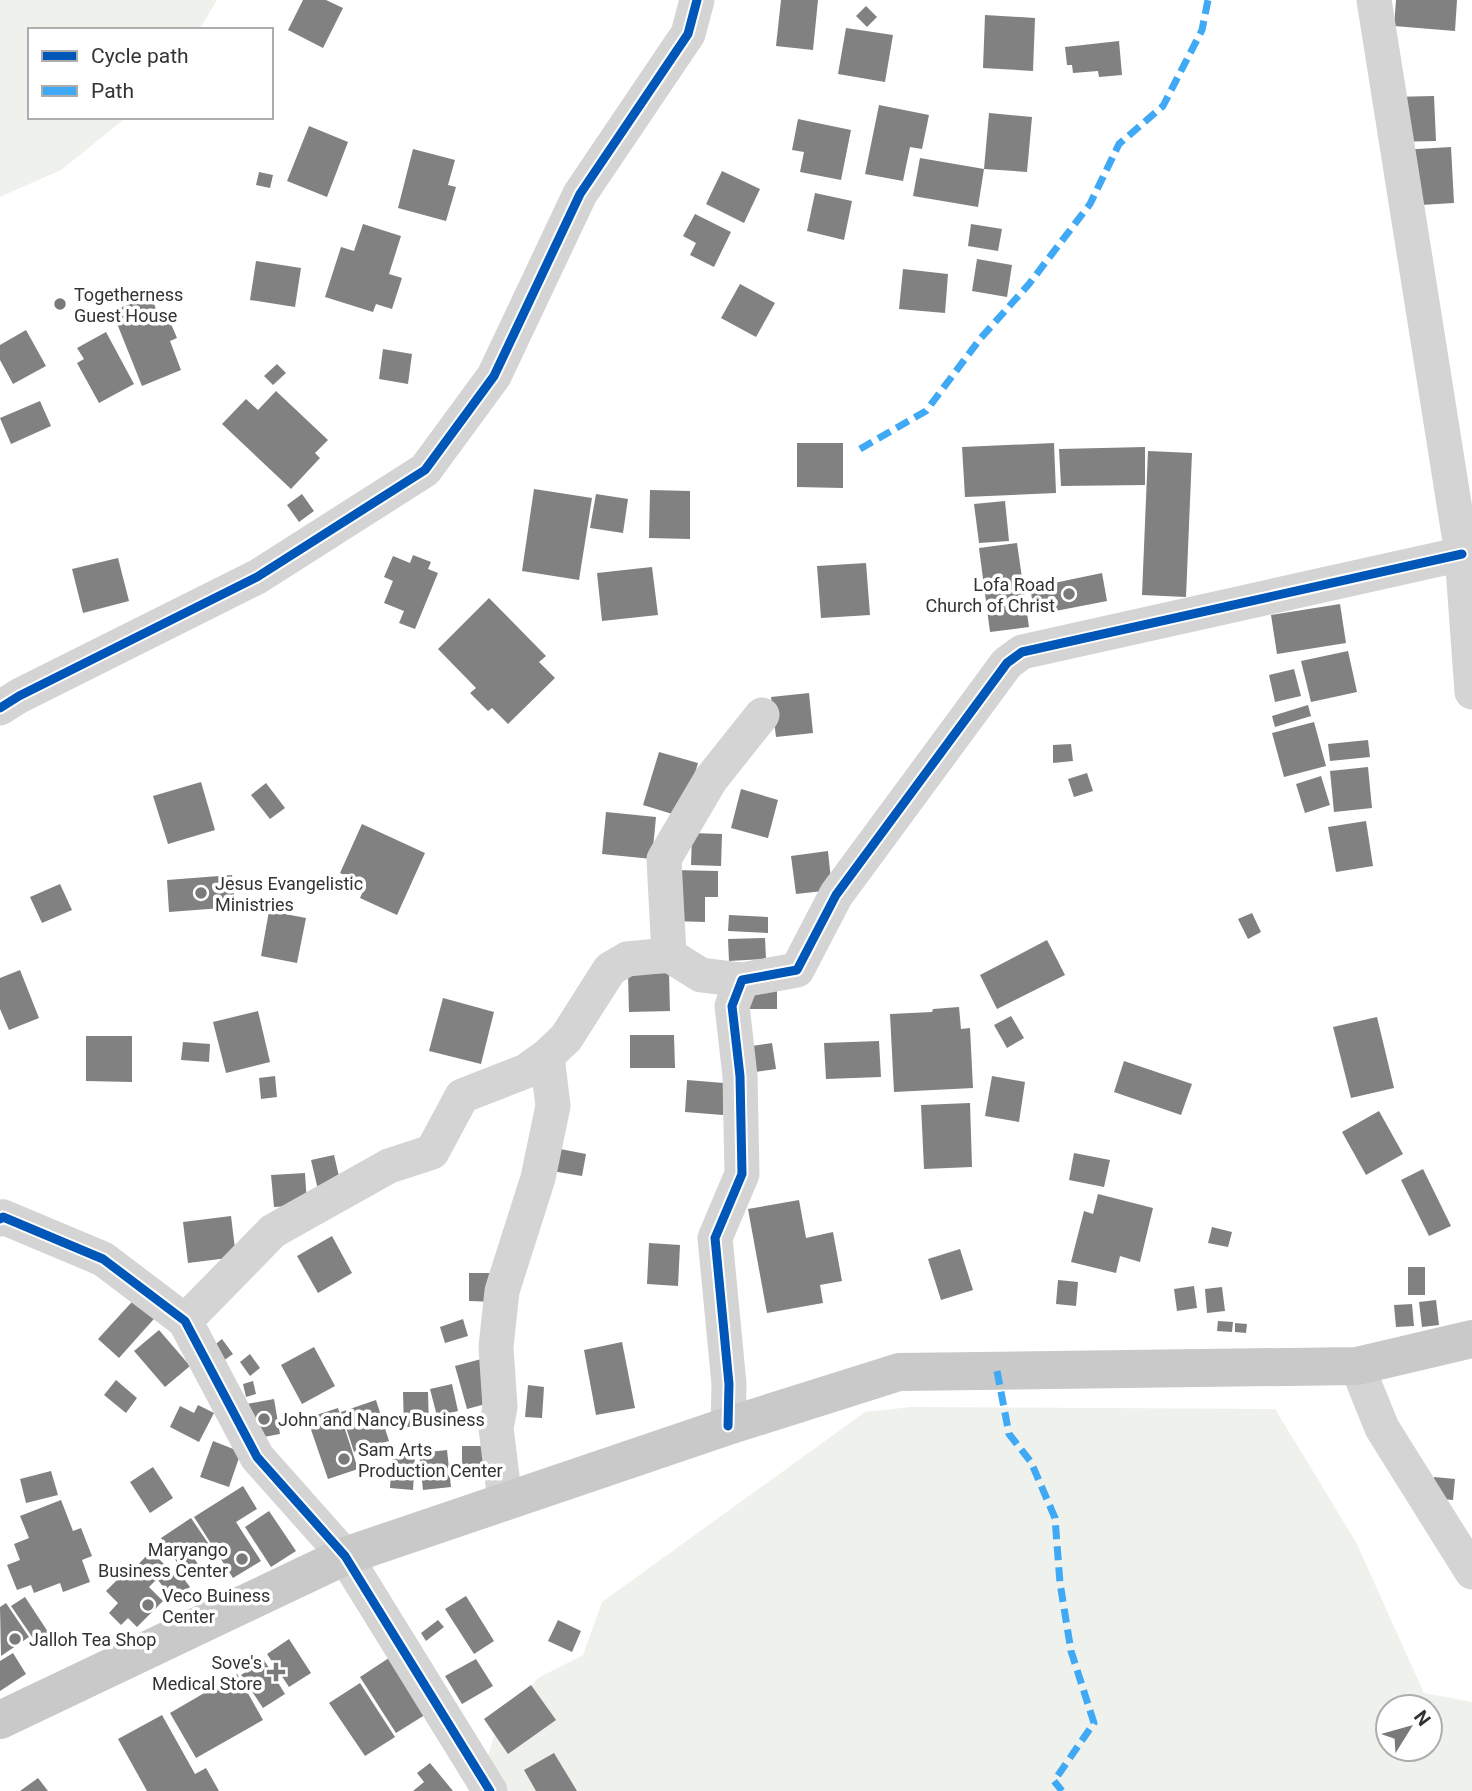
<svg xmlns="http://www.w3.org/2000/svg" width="1472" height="1791" font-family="Roboto,sans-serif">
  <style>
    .green { fill: #eff2ec; fill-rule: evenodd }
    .building { fill: #818181 }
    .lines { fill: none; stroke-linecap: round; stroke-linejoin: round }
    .minor { stroke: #d4d4d4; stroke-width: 35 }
    .major { stroke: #c9c9c9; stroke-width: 38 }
    .quiet { stroke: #3fa9f5; stroke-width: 7; stroke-dasharray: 14 7; stroke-linecap: butt }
    .cycleway-casing { stroke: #fff; stroke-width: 13 }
    .cycleway { stroke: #0057b8; stroke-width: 9 }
    .poi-dot { fill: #7a7a7a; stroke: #fff; stroke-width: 2.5 }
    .labels { text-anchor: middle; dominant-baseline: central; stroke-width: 7; stroke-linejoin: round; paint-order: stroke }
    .poi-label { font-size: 18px; fill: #333; stroke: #fff; text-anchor: start }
  </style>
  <rect width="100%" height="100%" fill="#fff"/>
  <g class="green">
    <polygon points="0,0 217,0 199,30 30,30 30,117 127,117 61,170 0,197"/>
    <path d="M911,1407L1275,1409L1356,1542L1424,1693L1472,1702V1791H495L483,1773L497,1726L538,1678L583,1655L602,1602L865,1412ZM1388,1707H1430V1749H1388Z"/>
  </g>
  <g class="building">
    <polygon points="303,0 326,0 343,8 323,48 288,30"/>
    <polygon points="781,0 818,0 813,50 776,46"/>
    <polygon points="1396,0 1457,0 1455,31 1394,26"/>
    <polygon points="866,6 877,17 867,27 856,16"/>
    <polygon points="985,15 1035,18 1033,71 983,68"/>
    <polygon points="846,28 893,35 885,82 838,74"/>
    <polygon points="1119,41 1122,75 1099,77 1098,71 1073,73 1072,65 1067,65 1065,47"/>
    <polygon points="1434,96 1436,141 1392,142 1391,97"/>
    <polygon points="879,105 929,115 922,149 910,147 903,181 865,174"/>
    <polygon points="989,113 1032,117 1027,172 984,169"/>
    <polygon points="798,119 851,130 841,180 800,172 804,152 792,150"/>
    <polygon points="309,126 348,142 327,197 287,181"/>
    <polygon points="1451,147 1454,203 1404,206 1400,150"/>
    <polygon points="413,149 455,160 448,185 456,187 446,221 398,208"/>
    <polygon points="920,158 984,169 978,207 913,196"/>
    <polygon points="722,171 760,189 744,223 706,204"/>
    <polygon points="259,172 273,175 270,188 256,185"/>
    <polygon points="815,193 852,201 844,240 807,231"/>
    <polygon points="695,214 731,232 714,267 690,255 696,243 683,236"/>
    <polygon points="363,224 401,236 389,274 402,278 392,309 376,304 373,312 325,297 341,247 354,251"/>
    <polygon points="971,224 1002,229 998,251 968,246"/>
    <polygon points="977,259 1012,265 1007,297 972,291"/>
    <polygon points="256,261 301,268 295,307 250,300"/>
    <polygon points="903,269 948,274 945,313 899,309"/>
    <polygon points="740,284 775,303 756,337 721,318"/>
    <polygon points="151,296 161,322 169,319 177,338 170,341 181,370 142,386 112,311"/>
    <polygon points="26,330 46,366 13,384 0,360 0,345"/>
    <polygon points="106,332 134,384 99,403 77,363 84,359 77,348"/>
    <polygon points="383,349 412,354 408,384 379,379"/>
    <polygon points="277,364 286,373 273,385 264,376"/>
    <polygon points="276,391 328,440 315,453 320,458 291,489 222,424 246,399 258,410"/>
    <polygon points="40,401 51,426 11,444 0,418"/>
    <polygon points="797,443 843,443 843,488 797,487"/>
    <polygon points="1054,443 1056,493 965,497 962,447"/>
    <polygon points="1145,447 1145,485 1061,486 1059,449"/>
    <polygon points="1148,451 1192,453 1186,597 1142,595"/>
    <polygon points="534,489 592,498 579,580 522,571"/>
    <polygon points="650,490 690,491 690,539 649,538"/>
    <polygon points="302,494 314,511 299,522 287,505"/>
    <polygon points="596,494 628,499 623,533 590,528"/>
    <polygon points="1005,501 1009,541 979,543 974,504"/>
    <polygon points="1017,543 1029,627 990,632 979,548"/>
    <polygon points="413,555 431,562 428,569 438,573 415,629 399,623 404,611 384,603 393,581 384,577 393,556 410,563"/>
    <polygon points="118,558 129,601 83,613 72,569"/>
    <polygon points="866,563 870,615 821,618 817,566"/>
    <polygon points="652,567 658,615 602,621 597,573"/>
    <polygon points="1102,573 1107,601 1035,615 1030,588"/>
    <polygon points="489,598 546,656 539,662 555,678 508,724 492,708 488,711 470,693 476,688 438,649"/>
    <polygon points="1340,604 1346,643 1277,654 1271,615"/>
    <polygon points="1348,651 1357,692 1311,702 1301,661"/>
    <polygon points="1294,669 1301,696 1275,702 1269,675"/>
    <polygon points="809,693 813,733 776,737 771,697"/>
    <polygon points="1308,705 1311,716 1275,727 1272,716"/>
    <polygon points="1314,722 1326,766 1284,777 1272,733"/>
    <polygon points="1368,740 1370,757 1330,761 1328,744"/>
    <polygon points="1071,744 1073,761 1053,763 1053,745"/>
    <polygon points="659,752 698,763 682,817 643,805"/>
    <polygon points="1368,767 1372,808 1334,812 1330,771"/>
    <polygon points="1087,773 1093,791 1074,797 1068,779"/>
    <polygon points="1321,776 1330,805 1305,813 1296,784"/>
    <polygon points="201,782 215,830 168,844 153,796"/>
    <polygon points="266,783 285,808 270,819 251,795"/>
    <polygon points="741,789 778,800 768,838 731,828"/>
    <polygon points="606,812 656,817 652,859 602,854"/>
    <polygon points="1366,821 1373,866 1336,872 1328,827"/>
    <polygon points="362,824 425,853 397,915 360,898 366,884 340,873"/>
    <polygon points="692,833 722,834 721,866 691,865"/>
    <polygon points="828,851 832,890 796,894 791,856"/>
    <polygon points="673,870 718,871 718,897 705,897 705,922 672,921"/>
    <polygon points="232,875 235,907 169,912 167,880"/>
    <polygon points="60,884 72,910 42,923 30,897"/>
    <polygon points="269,911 306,918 297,963 261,956"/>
    <polygon points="1252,913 1261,932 1248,939 1238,919"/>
    <polygon points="729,915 768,917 768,933 728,931"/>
    <polygon points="765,938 766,959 729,961 728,939"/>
    <polygon points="1047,940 1065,975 997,1009 980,975"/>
    <polygon points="20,970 39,1018 9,1030 0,1009 0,978"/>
    <polygon points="669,973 670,1011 629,1012 628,974"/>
    <polygon points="777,990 777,1009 747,1009 747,991"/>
    <polygon points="443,998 494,1012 481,1064 429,1051"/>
    <polygon points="959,1007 961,1029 970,1028 973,1088 894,1092 890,1014 932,1012 933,1009"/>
    <polygon points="258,1011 270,1062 226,1073 213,1022"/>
    <polygon points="1011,1016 1024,1038 1007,1048 994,1025"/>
    <polygon points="1377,1017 1394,1088 1351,1098 1333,1027"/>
    <polygon points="630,1035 674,1035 675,1068 630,1068"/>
    <polygon points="86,1036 132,1036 132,1082 86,1081"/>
    <polygon points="879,1041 881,1077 826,1079 824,1043"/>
    <polygon points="183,1042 210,1044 209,1062 181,1060"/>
    <polygon points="772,1043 776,1069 741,1074 737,1048"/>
    <polygon points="1124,1061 1192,1084 1181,1115 1114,1092"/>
    <polygon points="275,1076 277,1097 261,1099 259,1078"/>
    <polygon points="992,1076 1025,1082 1019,1122 985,1116"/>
    <polygon points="687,1080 724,1083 723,1115 685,1112"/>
    <polygon points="970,1103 972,1167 924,1169 921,1105"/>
    <polygon points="1379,1111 1403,1154 1366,1175 1342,1132"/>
    <polygon points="550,1147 586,1154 582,1176 546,1170"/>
    <polygon points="1074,1153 1110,1160 1104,1187 1069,1180"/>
    <polygon points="334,1155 342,1189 319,1194 311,1160"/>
    <polygon points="1423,1169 1451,1226 1429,1236 1401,1180"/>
    <polygon points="305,1173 307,1205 274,1207 271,1175"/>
    <polygon points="1098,1194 1153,1208 1140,1262 1120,1256 1116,1273 1071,1262 1084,1211 1093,1214"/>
    <polygon points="799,1200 806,1238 833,1232 842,1281 820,1285 823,1303 767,1313 748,1209"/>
    <polygon points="231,1216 236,1257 188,1263 183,1222"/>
    <polygon points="1212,1227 1232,1232 1228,1247 1208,1243"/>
    <polygon points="332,1236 352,1273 318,1293 297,1256"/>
    <polygon points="649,1243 680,1245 678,1286 647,1284"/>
    <polygon points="960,1249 973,1290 941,1300 928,1259"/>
    <rect x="1408" y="1267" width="17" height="28"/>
    <polygon points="469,1273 496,1273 496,1302 469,1301"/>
    <polygon points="1058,1280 1078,1282 1076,1306 1056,1304"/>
    <polygon points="1194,1286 1197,1308 1177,1311 1174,1289"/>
    <polygon points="1222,1287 1225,1311 1207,1313 1205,1289"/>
    <polygon points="141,1292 161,1311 119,1358 98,1339"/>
    <polygon points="1436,1300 1439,1325 1422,1327 1419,1302"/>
    <polygon points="1412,1304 1414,1326 1396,1327 1394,1305"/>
    <polygon points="463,1319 468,1336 445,1343 440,1327"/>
    <polygon points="1218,1321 1233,1322 1232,1332 1217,1331"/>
    <polygon points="1235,1323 1247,1324 1246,1333 1235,1332"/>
    <polygon points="159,1330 190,1366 165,1387 134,1351"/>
    <polygon points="222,1339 233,1354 223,1361 212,1347"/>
    <polygon points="622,1342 635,1408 596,1415 584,1350"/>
    <polygon points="314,1347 335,1386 302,1404 281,1365"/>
    <polygon points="250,1354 260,1368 250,1376 240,1362"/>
    <polygon points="485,1358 497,1401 467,1409 455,1366"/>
    <polygon points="116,1380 137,1398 126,1413 104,1395"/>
    <polygon points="253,1381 256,1394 246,1397 243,1384"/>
    <polygon points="452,1384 458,1411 437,1416 430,1389"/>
    <polygon points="528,1385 544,1387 542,1418 525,1417"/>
    <polygon points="403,1392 428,1392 429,1427 404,1427"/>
    <polygon points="274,1399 280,1434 253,1439 247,1404"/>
    <polygon points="376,1400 389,1441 354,1452 341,1412"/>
    <polygon points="198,1405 214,1413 199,1442 170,1427 180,1406 194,1413"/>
    <polygon points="338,1408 358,1469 328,1479 307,1418"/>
    <polygon points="213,1441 241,1452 229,1487 200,1477"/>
    <polygon points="462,1446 483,1446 484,1477 462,1477"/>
    <polygon points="447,1450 451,1487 423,1490 419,1453"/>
    <polygon points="392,1455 415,1456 413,1490 390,1488"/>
    <polygon points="153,1467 173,1498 150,1513 130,1482"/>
    <polygon points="51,1471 58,1495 26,1503 20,1479"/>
    <polygon points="1434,1477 1455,1479 1453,1500 1432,1498"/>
    <polygon points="243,1486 257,1509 236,1522 261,1561 233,1578 194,1517"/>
    <polygon points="61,1500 73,1531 81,1528 92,1556 82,1560 90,1582 63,1592 60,1583 34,1593 31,1585 17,1590 7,1565 20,1560 14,1544 29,1538 20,1516"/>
    <polygon points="269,1511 296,1551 271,1567 245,1527"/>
    <polygon points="191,1518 208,1543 191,1554 198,1564 184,1573 161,1538"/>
    <polygon points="151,1551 168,1568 149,1587 163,1601 137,1627 128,1618 121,1625 109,1613 118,1603 106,1591 128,1569 131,1572"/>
    <polygon points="175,1567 190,1587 173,1600 158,1580"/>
    <polygon points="466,1596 494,1641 474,1654 445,1609"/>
    <polygon points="25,1597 50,1635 37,1644 11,1606"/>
    <polygon points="6,1603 29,1637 1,1656 0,1607"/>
    <polygon points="438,1620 444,1627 426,1641 421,1633"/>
    <polygon points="558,1620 581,1631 572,1652 548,1641"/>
    <polygon points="289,1639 311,1673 289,1687 267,1654"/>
    <polygon points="13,1653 26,1674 0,1691 0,1661"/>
    <polygon points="392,1656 428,1713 396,1733 360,1677"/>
    <polygon points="476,1659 493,1686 462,1704 445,1676"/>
    <polygon points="264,1660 285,1694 263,1708 241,1675"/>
    <polygon points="237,1674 263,1720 196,1758 170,1713"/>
    <polygon points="360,1683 395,1737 365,1756 329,1703"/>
    <polygon points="531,1685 556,1720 508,1754 484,1719"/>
    <polygon points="162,1715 195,1774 206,1768 219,1791 147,1791 118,1739"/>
    <polygon points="554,1753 577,1791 536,1791 524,1770"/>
    <polygon points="430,1763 453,1791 413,1791 424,1782 417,1773"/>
    <polygon points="38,1778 48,1791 20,1791"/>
  </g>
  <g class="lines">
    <g class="minor">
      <polyline points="1374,0 1462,554 1472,692"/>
      <polyline points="0,708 19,696 257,577 425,470 494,376 580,194 688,34 697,0"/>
      <polyline points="669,955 664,859 711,779 762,715"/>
      <polyline points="0,1219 3,1217 103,1259 185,1321 257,1457 345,1556 490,1791"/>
      <polyline points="185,1321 273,1231 389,1166 432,1152 462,1096 526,1071 547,1056 566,1038 610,969 627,959 669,955 701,975 742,980"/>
      <polyline points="1357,1366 1382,1428 1472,1572"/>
      <polyline points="728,1426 729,1384 715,1238 742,1174 740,1076 732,1006 742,980 797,970 836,895 1007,663 1022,652 1462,554 1472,556"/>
      <polyline points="505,1501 496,1428 500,1407 496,1347 502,1291 538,1178 553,1106 547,1056"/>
    </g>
    <polyline class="major" points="0,1720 345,1556 728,1426 899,1372 1357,1366 1472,1339"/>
    <g class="quiet">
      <polyline points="860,449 926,411 980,339 1029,284 1090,204 1119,144 1163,106 1202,30 1208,0"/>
      <polyline points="997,1371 1009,1434 1031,1462 1055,1518 1060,1583 1071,1651 1094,1723 1054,1781 1062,1791"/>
    </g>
    <g class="cycleway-casing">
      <g id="cycleway">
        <polyline points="0,708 19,696 257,577 425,470 494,376 580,194 688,34 697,0"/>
        <polyline points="0,1219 3,1217 103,1259 185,1321 257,1457 345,1556 490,1791"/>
        <polyline points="728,1426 729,1384 715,1238 742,1174 740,1076 732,1006 742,980 797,970 836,895 1007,663 1022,652 1462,554"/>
      </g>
    </g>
    <use href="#cycleway" class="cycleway"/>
  </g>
  <g class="poi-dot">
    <circle cx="60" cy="304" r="7"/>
    <circle cx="1069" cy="594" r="7"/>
    <circle cx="201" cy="893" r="7"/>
    <circle cx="264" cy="1419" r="7"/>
    <circle cx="344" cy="1459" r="7"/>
    <circle cx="242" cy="1559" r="7"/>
    <circle cx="148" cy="1605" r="7"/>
    <circle cx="15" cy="1639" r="7"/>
    <path d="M272.5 1661.5h7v7h7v7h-7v7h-7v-7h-7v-7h7z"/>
  </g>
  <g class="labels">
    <g class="poi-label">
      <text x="74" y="294">Togetherness<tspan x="74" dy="21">Guest House</tspan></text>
      <text x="1055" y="584" text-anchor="end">Lofa Road<tspan x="1055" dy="21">Church of Christ</tspan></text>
      <text x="215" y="883">Jesus Evangelistic<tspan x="215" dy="21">Ministries</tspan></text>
      <text x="278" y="1419">John and Nancy Business</text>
      <text x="358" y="1449">Sam Arts<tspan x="358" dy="21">Production Center</tspan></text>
      <text x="228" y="1549" text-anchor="end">Maryango<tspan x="228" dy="21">Business Center</tspan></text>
      <text x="162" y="1595">Veco Buiness<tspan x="162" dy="21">Center</tspan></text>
      <text x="29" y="1639">Jalloh Tea Shop</text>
      <text x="262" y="1662" text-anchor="end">Sove's<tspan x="262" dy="21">Medical Store</tspan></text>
    </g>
  </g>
  <rect x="28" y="28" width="245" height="91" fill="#ffffff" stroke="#adadad" stroke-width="2"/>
  <rect x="42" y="51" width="35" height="10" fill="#0057b8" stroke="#adadad" stroke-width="2"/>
  <text x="91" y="63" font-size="21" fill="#333333">Cycle path</text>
  <rect x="42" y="86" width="35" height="10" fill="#3fa9f5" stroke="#adadad" stroke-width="2"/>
  <text x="91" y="98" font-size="21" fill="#333333">Path</text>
  <g transform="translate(1409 1728) rotate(53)"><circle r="33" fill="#ffffff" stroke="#adadad" stroke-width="2"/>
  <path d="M0-5L12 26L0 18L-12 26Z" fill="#7a7a7a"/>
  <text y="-10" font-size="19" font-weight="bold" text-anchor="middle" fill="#333333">N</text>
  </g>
</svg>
